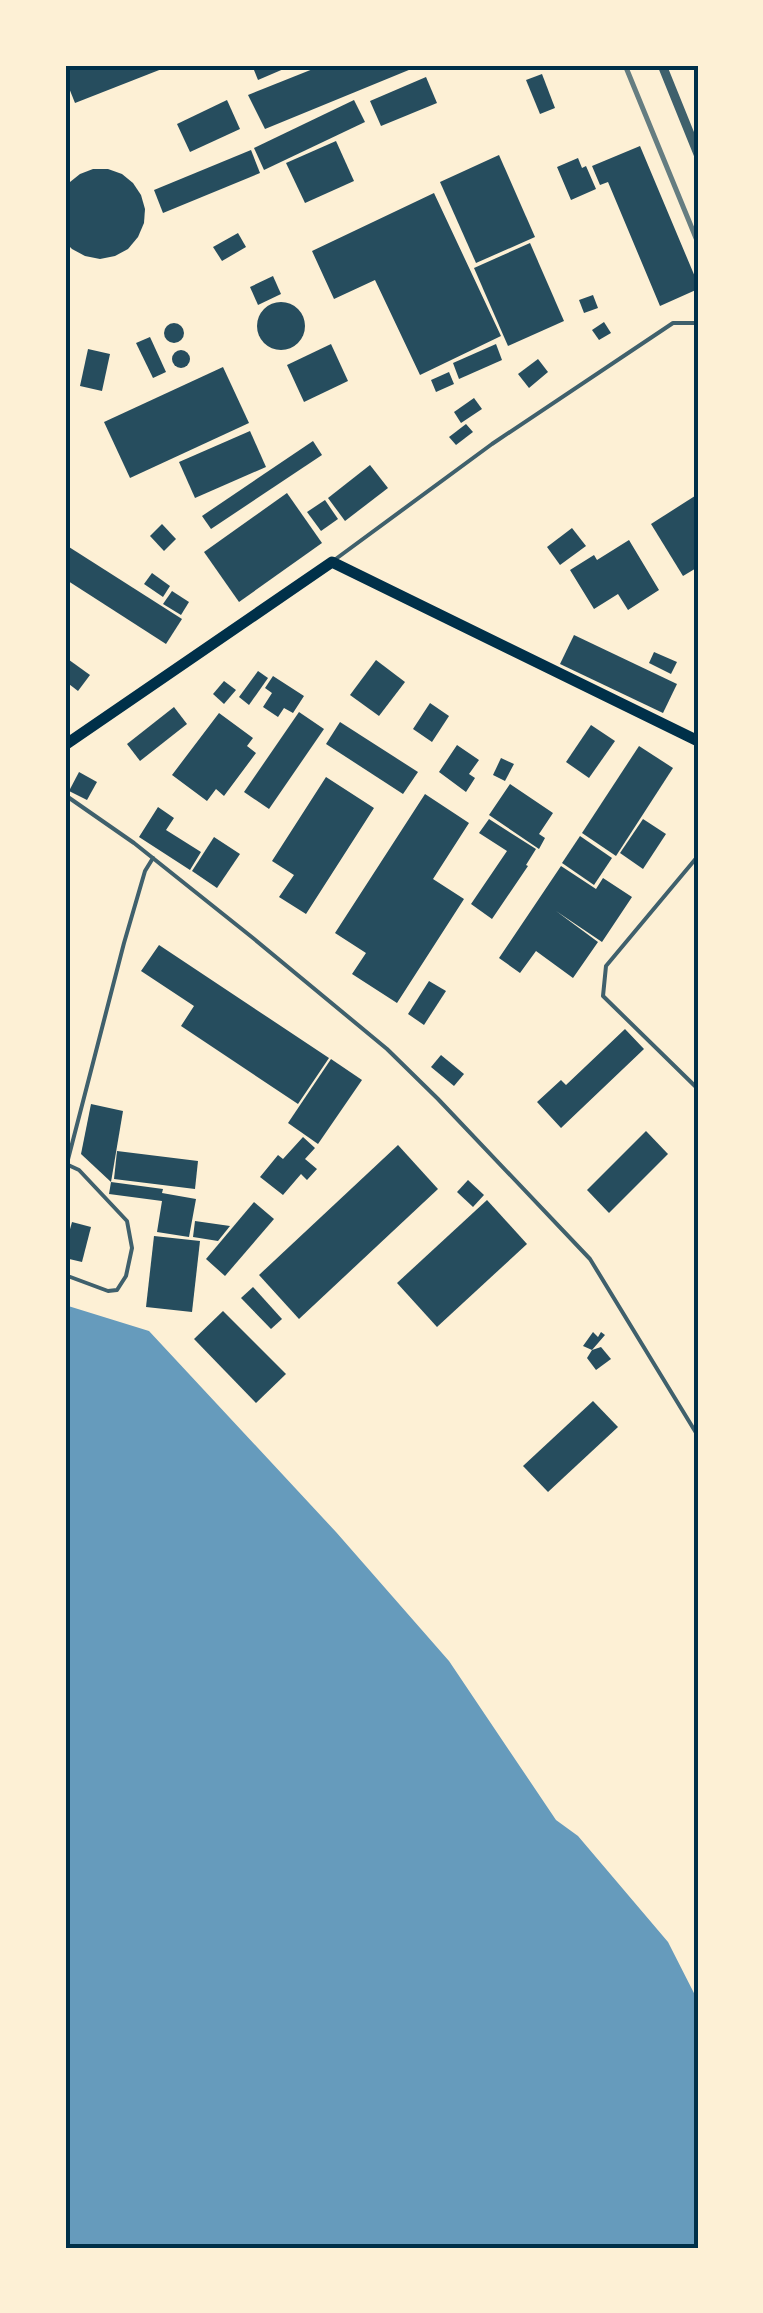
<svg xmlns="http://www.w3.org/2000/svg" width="763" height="2313" font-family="'Nunito Sans',sans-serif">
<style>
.water{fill:#669bbc}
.building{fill:#264d5e}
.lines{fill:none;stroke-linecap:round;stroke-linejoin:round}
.service{stroke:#3f606c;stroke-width:4}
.tertiary{stroke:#3f606c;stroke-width:9}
.primary{stroke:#003049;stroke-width:11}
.rail{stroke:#657d81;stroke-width:5}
.neatline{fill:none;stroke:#003049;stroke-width:4}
</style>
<rect width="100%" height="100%" fill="#fdf0d5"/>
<!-- water -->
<path class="water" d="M65 1305 149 1331 336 1532 449 1661 556 1820 578 1836 668 1942 698 2001V2248H65Z"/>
<!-- building -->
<g class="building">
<path d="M67 65H172L75 103 65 78V66Z"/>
<path d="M252 65H293L258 80Z"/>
<path d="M323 65H421L265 129 248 95Z"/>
<path d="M542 74 555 108 540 114 526 80Z"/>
<path d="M426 77 437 103 381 126 370 101Z"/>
<path d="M227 100 240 129 190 152 177 124Z"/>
<path d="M354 100 365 122 264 170 254 148Z"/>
<path d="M336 141 354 181 305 203 286 163Z"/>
<path d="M640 146 698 284V289L660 306 608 182 600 185 592 166Z"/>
<path d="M251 150 260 173 163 213 154 190Z"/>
<path d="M499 155 535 237 476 263 440 182Z"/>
<path d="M578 158 582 168 586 166 596 189 571 200 557 167Z"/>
<path d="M93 169H108L122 174 133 183 141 195 145 209 144 223 138 237 128 249 115 256 100 259 85 256 72 249 65 242V186L80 174Z"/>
<path d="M434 193 501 336 420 375 375 280 334 299 312 251Z"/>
<path d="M238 233 246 247 222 261 213 247Z"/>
<path d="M530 243 564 321 508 346 474 268Z"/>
<path d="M273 276 281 294 258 305 250 287Z"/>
<path d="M593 295 598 308 584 313 579 300Z"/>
<circle cx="281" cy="326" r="24"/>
<path d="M604 322 611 333 599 340 592 330Z"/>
<circle cx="174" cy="333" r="10"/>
<path d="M150 337 166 372 153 378 136 343Z"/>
<path d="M331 344 348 381 304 402 287 365Z"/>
<path d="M496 344 502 360 459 379 453 363Z"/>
<path d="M88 349 110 354 102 391 80 386Z"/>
<circle cx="181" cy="359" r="9"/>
<path d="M538 359 548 372 529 388 518 374Z"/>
<path d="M223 367 249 423 130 478 104 422Z"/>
<path d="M449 372 454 384 436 392 431 380Z"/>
<path d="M474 398 482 409 461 423 454 412Z"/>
<path d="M466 424 473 432 456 445 449 437Z"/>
<path d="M250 431 266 467 195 498 179 462Z"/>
<path d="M313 441 322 455 211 529 202 516Z"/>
<path d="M370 465 388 488 345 521 328 498Z"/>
<path d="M287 493 322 543 239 602 204 552Z"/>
<path d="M698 494V567L683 576 651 524Z"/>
<path d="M325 500 338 519 321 531 307 512Z"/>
<path d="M162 524 176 539 164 551 150 536Z"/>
<path d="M572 528 586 546 560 565 547 547Z"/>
<path d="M629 540 659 590 628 610 618 594 594 609 570 570 594 555 597 560Z"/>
<path d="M69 547 182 619 166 644 65 579V553Z"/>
<path d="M152 573 170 586 163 597 144 584Z"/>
<path d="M172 591 189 602 181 615 163 604Z"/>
<path d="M574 635 677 684 663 713 560 664Z"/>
<path d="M654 652 677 662 671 674 649 663Z"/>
<path d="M65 657 90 675 78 691 65 681Z"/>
<path d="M376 660 405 682 379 716 350 695Z"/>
<path d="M258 671 268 678 249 705 239 697Z"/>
<path d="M273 676 304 696 293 713 284 708 278 717 263 707 272 693 265 688Z"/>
<path d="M224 681 236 690 224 704 213 694Z"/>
<path d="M430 703 449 716 432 742 413 729Z"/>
<path d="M174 707 187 724 140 761 127 744Z"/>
<path d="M299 712 324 729 269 809 244 792Z"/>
<path d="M219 713 253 738 247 746 256 753 224 796 216 789 207 801 172 775Z"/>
<path d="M340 722 418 772 403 794 326 744Z"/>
<path d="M591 725 615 741 589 778 566 762Z"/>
<path d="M457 745 479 760 469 774 475 778 466 792 439 772Z"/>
<path d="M639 746 673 768 616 856 582 833Z"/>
<path d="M501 758 514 764 505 781 493 775Z"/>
<path d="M79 772 97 782 87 800 69 791Z"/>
<path d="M326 777 374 808 306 914 279 897 294 875 272 861Z"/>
<path d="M510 784 553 813 539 834 545 838 539 849 489 815Z"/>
<path d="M425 794 469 823 433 879 464 899 397 1003 352 974 366 953 335 933Z"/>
<path d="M158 807 174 818 166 830 201 852 190 870 139 837Z"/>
<path d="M489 819 536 849 526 865 528 866 492 919 471 904 507 851 479 833Z"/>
<path d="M643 819 666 834 643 869 620 853Z"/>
<path d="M580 836 612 858 594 885 562 863Z"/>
<path d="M214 837 240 854 217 888 192 871Z"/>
<path d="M561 866 596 889 603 878 632 897 602 942 556 911 598 942 573 978 536 951 520 973 499 958Z"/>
<path d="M159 945 329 1058 298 1104 181 1026 194 1006 141 971Z"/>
<path d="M429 981 446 991 424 1025 408 1014Z"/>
<path d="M625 1029 644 1049 561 1128 537 1102 561 1080 566 1085Z"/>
<path d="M441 1055 464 1074 454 1086 431 1067Z"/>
<path d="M331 1059 362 1080 318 1144 288 1123Z"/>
<path d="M91 1104 123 1111 111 1182 81 1154Z"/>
<path d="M646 1131 668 1154 609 1213 587 1190Z"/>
<path d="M303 1137 315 1148 305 1159 317 1169 307 1180 301 1174 283 1195 260 1177 278 1155 283 1159Z"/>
<path d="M398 1145 438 1189 299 1319 259 1275Z"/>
<path d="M117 1151 198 1161 195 1189 114 1179Z"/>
<path d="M468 1180 484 1195 473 1207 457 1192Z"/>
<path d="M111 1182 163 1189 162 1193 196 1199 189 1237 157 1232 162 1201 109 1194Z"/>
<path d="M487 1200 527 1244 437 1327 397 1283Z"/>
<path d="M254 1202 274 1219 225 1276 206 1259Z"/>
<path d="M195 1221 230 1226 218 1241 193 1237Z"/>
<path d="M72 1222 91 1227 82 1262 65 1258V1247Z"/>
<path d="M154 1236 200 1241 192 1312 146 1307Z"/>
<path d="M253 1287 282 1319 271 1329 241 1298Z"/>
<path d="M223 1311 286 1374 256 1403 194 1339Z"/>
<path d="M593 1332 598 1337 601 1332 605 1335 592 1350 583 1346Z"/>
<path d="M601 1347 611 1359 596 1370 587 1358 592 1350Z"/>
<path d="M593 1401 618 1427 548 1492 523 1466Z"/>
</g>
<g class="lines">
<!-- service -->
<g class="service">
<path d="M333 561 492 444 673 323H698"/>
<path d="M65 795 134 843 253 938 387 1049 438 1099 590 1259 698 1436"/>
<path d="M698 856 606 966 603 996 698 1089"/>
<path d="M65 1171 124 943 145 871 153 858"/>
<path d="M65 1201V1211"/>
<path d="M65 1275 108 1291 117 1290 126 1276 132 1248 127 1221 79 1170 66 1164"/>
</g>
<!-- tertiary -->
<path class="tertiary" d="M662 65 698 154"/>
<!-- primary -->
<path class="primary" d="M65 745 332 562 698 741"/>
<!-- rail -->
<path class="rail" d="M625 65 698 243"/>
</g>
<!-- border -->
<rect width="763" height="2313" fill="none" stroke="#fdf0d5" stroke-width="135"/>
<rect x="68" y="68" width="628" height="2178" class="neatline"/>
</svg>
